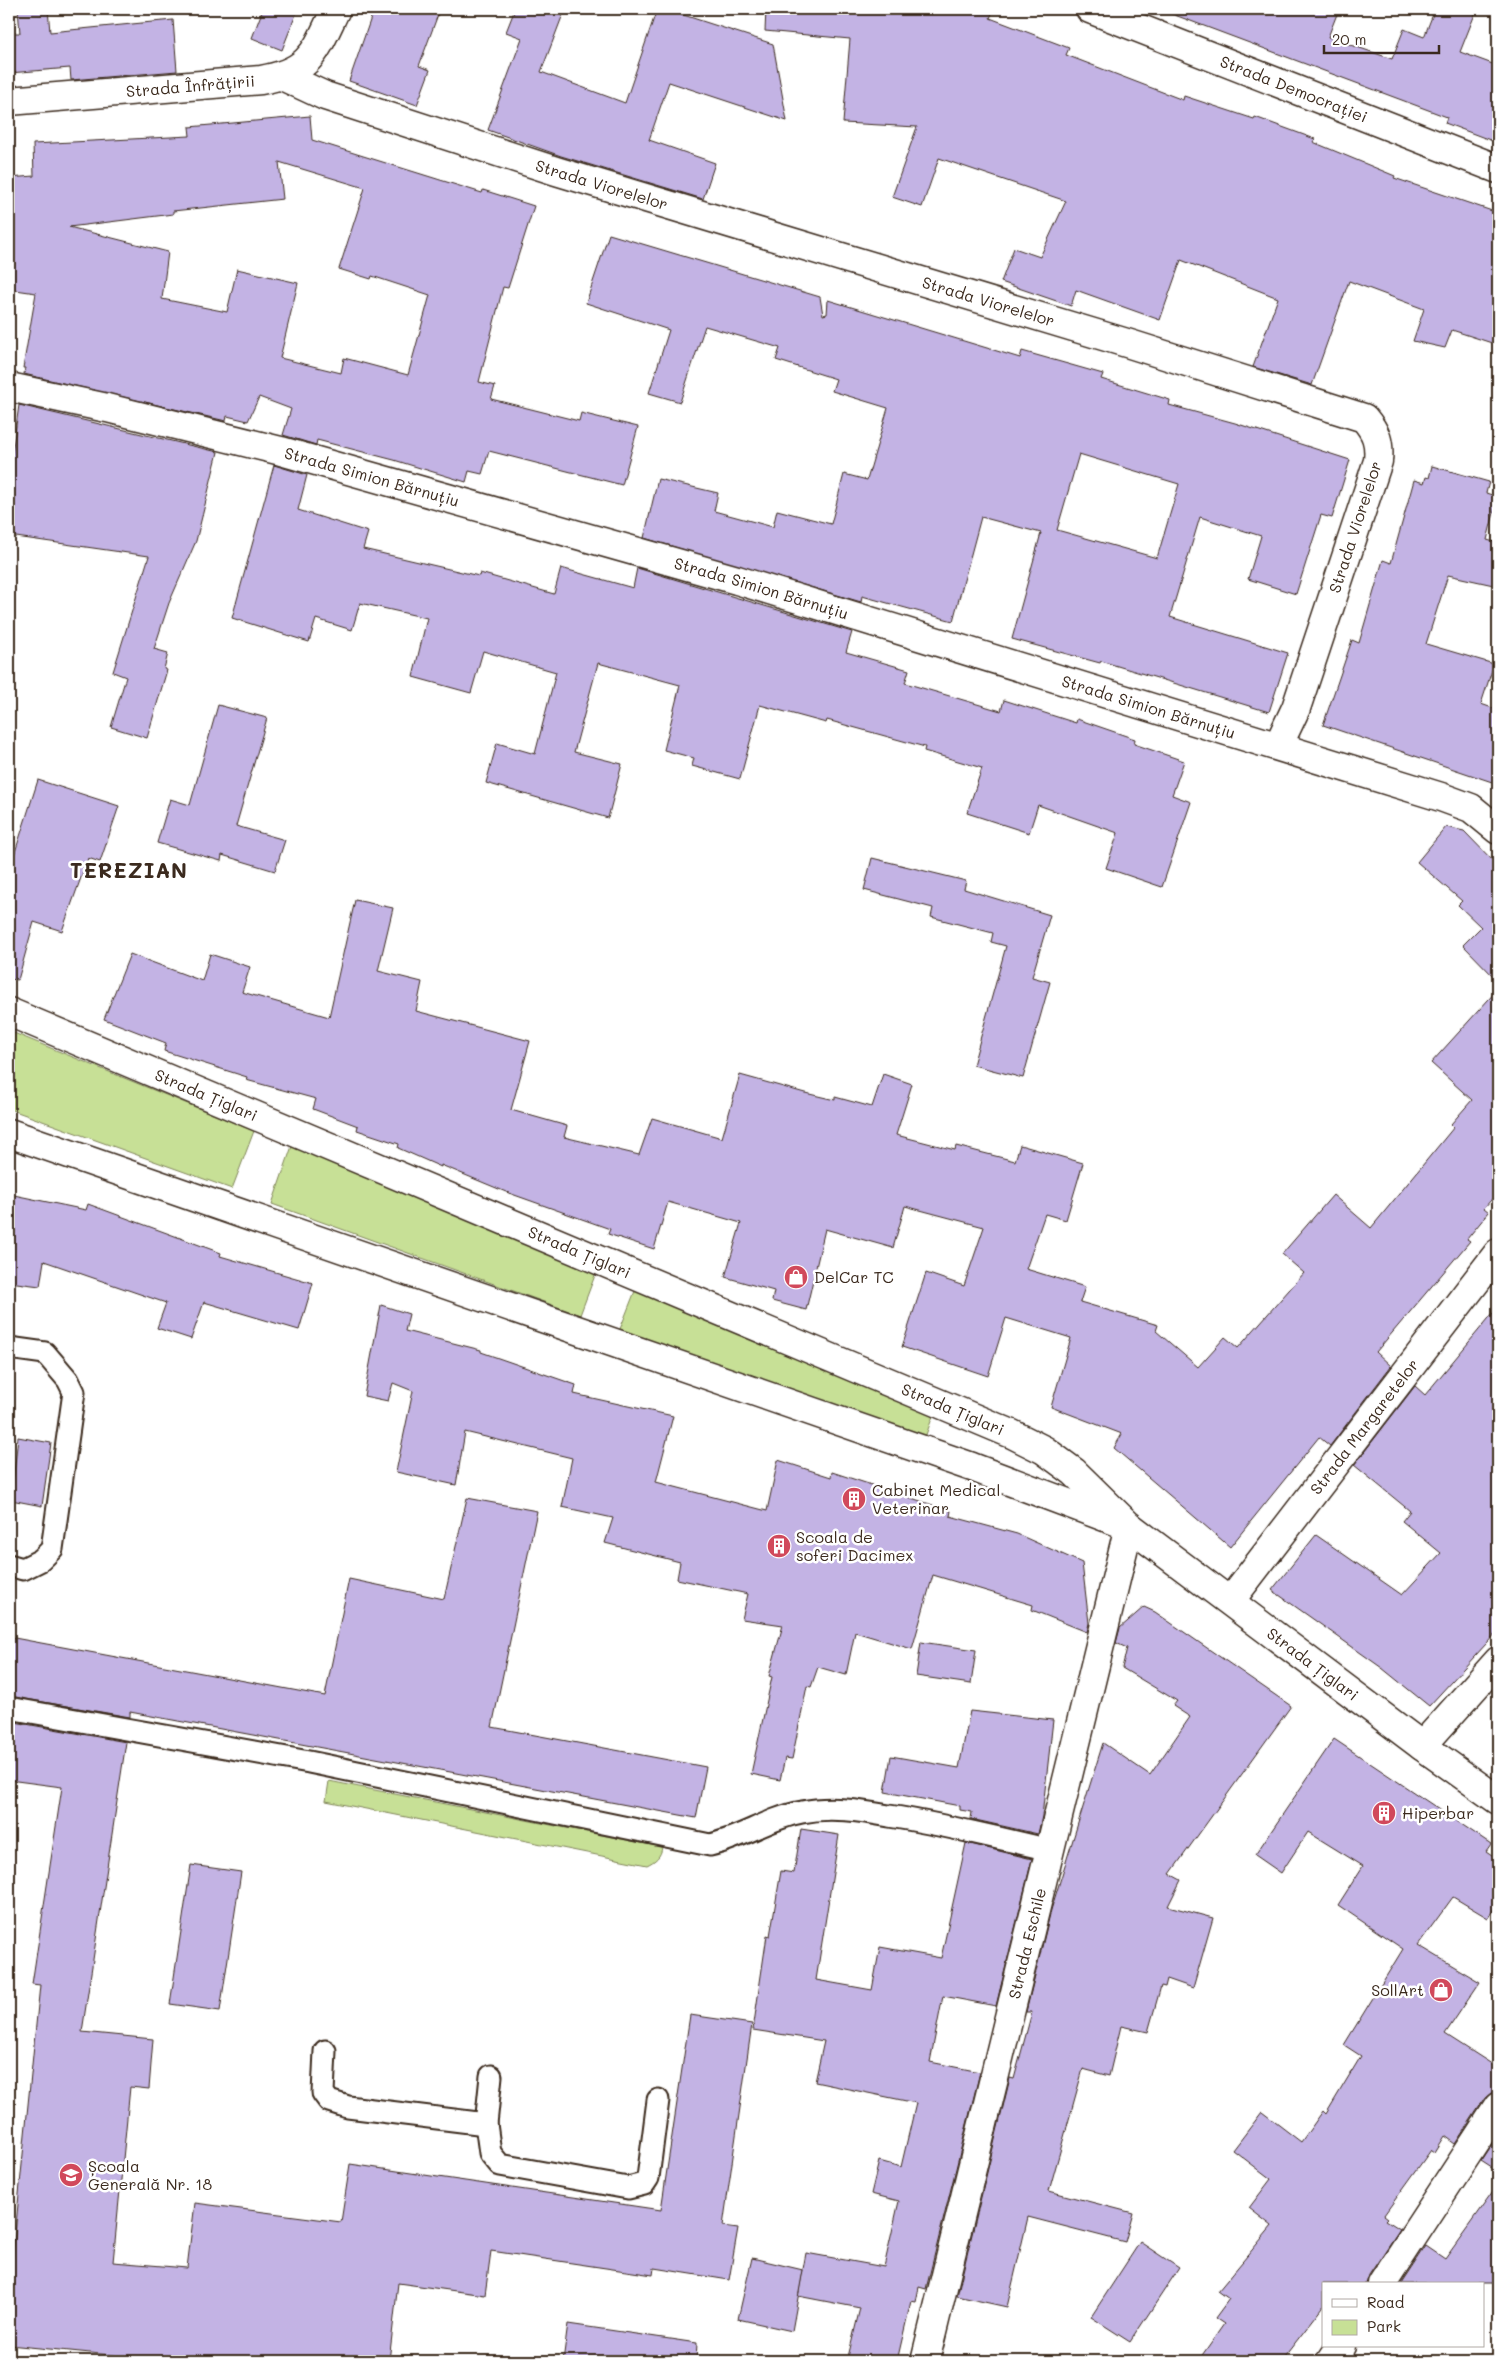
<svg xmlns="http://www.w3.org/2000/svg" width="1507" height="2370" font-family="Mali,sans-serif">
<style>
.green{fill:#c7e096;stroke:#81855a}
.building{fill:#c3b3e4;stroke:#3b2a1e;fill-rule:evenodd}
.lines{fill:none;stroke-linecap:round;stroke-linejoin:round}
.service-casing{stroke:#3b2a1e;stroke-width:25}
.minor-casing{stroke:#3b2a1e;stroke-width:31}
.tertiary-casing{stroke:#3b2a1e;stroke-width:31}
.service{stroke:#fff;stroke-width:21}
.minor{stroke:#fff;stroke-width:28}
.tertiary{stroke:#fff;stroke-width:28}
.labels{text-anchor:middle;stroke-width:5;stroke-linejoin:round;paint-order:stroke}
.street-label{font-size:16px;fill:#3b2a1e;stroke:#fff}
.poi-label{font-size:16px;fill:#3b2a1e;stroke:#fff;text-anchor:start}
.district-label{font-size:21px;font-weight:bold;letter-spacing:1px;fill:#3b2a1e;stroke:#fff}
</style>
<rect width="100%" height="100%" fill="#fff"/>
<filter id="ink" filterUnits="userSpaceOnUse"><feTurbulence type="fractalNoise" baseFrequency=".02" numOctaves="2"/><feDisplacementMap in="SourceGraphic" scale="10" xChannelSelector="R" yChannelSelector="G"/><feConvolveMatrix kernelMatrix="1 2 1 2 8 2 1 2 1" color-interpolation-filters="sRGB"/></filter>
<g filter="url(#ink)">
<!-- green -->
<g class="green">
<path d="M9 1031 254 1131 232 1189 9 1109Z"/>
<path d="M292 1146 597 1270 580 1315 272 1204Z"/>
<path d="M637 1286 936 1408 924 1440 620 1329Z"/>
<path d="M329 1781 662 1847C661 1857 655 1861 647 1865L326 1801Z"/>
</g>
<!-- building -->
<g class="building">
<path d="M18 9H48L50 32 173 20 177 71 71 80 70 68 9 73V33H20Z"/>
<path d="M263 9H298L282 50 252 38Z"/>
<path d="M374 9H440L419 66 430 70 417 105 349 81Z"/>
<path d="M515 9H565L541 72 625 103 657 9H665L773 44 787 121 669 82 649 140 715 163 703 199 561 156 488 130 522 38 506 32Z"/>
<path d="M766 9H994L990 18 1069 48 1066 55 1183 100 1184 96 1254 119 1255 117 1315 139 1313 142 1395 176 1394 178 1498 213V345L1452 330 1445 348 1413 341 1424 309 1349 281 1312 385 1253 367 1278 298 1181 260 1160 320 1076 290 1071 306 1001 282 1014 248 1040 257 1066 201 939 158 922 207 892 197 917 127 843 123 850 39 765 31Z"/>
<path d="M1164 9H1339L1328 37 1392 59 1404 29 1424 37 1435 9H1477L1460 52 1498 66V143L1445 123 1447 117 1164 11Z"/>
<path d="M310 116 312 140 482 193 483 190 534 206 508 288 503 287 479 382 495 386 491 399 579 421 581 413 638 427 622 485 489 451 482 474 469 471 466 482 394 460 317 440 316 445 283 435 291 409 259 397 248 421 227 416 226 421 24 374 25 368H23L36 293 9 289V178L34 176 33 144 190 136 189 127ZM279 162 365 188 339 269 371 279 372 276 430 295 408 375 344 358 341 373 280 358 298 283 237 269 227 312 162 299 168 252 69 227 173 214V211L283 199Z"/>
<path d="M609 234 820 297 823 315 827 314 828 300 1020 358 1022 351 1103 374 1101 379 1170 400 1169 405 1235 423 1350 460 1332 518 1321 515 1296 594 1248 579 1261 536 1200 517 1170 617 1288 653 1269 712 1101 661 1100 663 1012 639 1041 533 981 517 953 621 862 596 861 602 644 538 658 479 718 493 714 511 773 527 777 510 831 524 844 474 867 480 888 408 832 391 836 379 776 360 780 348 705 326 680 402 649 393 669 330 586 303ZM1079 454 1179 484 1157 558 1057 530Z"/>
<path d="M19 405 218 452 196 541 169 603 154 649 168 653 164 669 167 670 147 738 111 727 126 677 113 672 149 556 9 536V475Z"/>
<path d="M274 465 307 475 298 510 368 532 363 549 479 576 480 573 554 594 561 568 633 588 637 568 852 632 846 652 909 670 905 683 1001 711 1004 700 1076 723 1077 719 1135 739 1134 744 1184 761 1172 795 1191 802 1162 887 1106 868 1118 833 1038 805 1029 833 967 813 982 768 924 751 925 747 827 720 826 723 760 705 740 779 692 766 694 758 664 750 680 685 598 663 574 752 622 764 608 818 486 783 497 743 535 754 556 672 483 651 471 693 413 677 427 618 360 603 352 630 316 619 309 642 232 618Z"/>
<path d="M1432 466 1489 482 1486 493 1498 497 1487 540 1498 543V586L1448 575 1426 644 1494 664 1481 704 1498 710V784L1323 725 1352 640 1359 643 1383 560 1391 563 1414 480 1424 483 1426 477 1429 478Z"/>
<path d="M218 705 267 718 236 826 285 840 275 871 222 855 221 861 157 843 170 799 190 805Z"/>
<path d="M38 780 119 806 100 862 88 858 62 931 34 922 18 980 9 979V871Z"/>
<path d="M1446 827 1464 831 1498 866V981L1463 945 1481 927 1458 905 1462 901 1417 862Z"/>
<path d="M872 858 966 881 964 889 1050 915 1032 977 1050 982 1023 1078 973 1065 1006 946 991 942 993 933 931 917 933 908 864 890Z"/>
<path d="M355 900 393 908 378 971 422 982 416 1011 530 1041 511 1110 567 1126 564 1137 639 1155 652 1118 722 1138 740 1075 805 1093 835 1100V1097L872 1107 883 1074 912 1084 896 1135 955 1150 956 1146 1015 1161 1020 1145 1083 1163 1066 1220 1045 1214 1026 1269 1085 1287 1080 1302 1158 1325 1156 1331 1198 1367 1225 1337 1238 1348 1304 1273 1282 1254 1333 1195 1371 1228 1454 1127 1451 1124 1472 1100 1431 1063 1498 989V1192L1484 1208 1489 1212 1467 1239 1470 1241 1376 1352 1391 1366 1330 1446 1319 1437 1230 1547 1114 1448 1122 1434 1051 1407 1071 1338 1006 1318 988 1376 902 1347 926 1273 964 1286 984 1227 905 1206 893 1248 825 1229 806 1310 772 1301 774 1291 725 1277 741 1223 668 1202 654 1249 608 1234 610 1229 506 1192 441 1165V1167L398 1148 399 1144 357 1130 358 1126 313 1109 316 1099 246 1080 247 1077 164 1051 166 1043 104 1019 130 954 202 981 210 954 250 967 242 992 329 1017Z"/>
<path d="M9 1194 86 1210 88 1204 221 1253 220 1256 313 1283 299 1330 204 1302 191 1339 157 1328 166 1303 44 1261 40 1286 9 1282Z"/>
<path d="M381 1305 409 1314 405 1331 481 1350V1352L576 1385 574 1394 673 1416 656 1482 767 1511 778 1460 831 1477 832 1472 951 1511 950 1516 1017 1534 1082 1563 1089 1623 1087 1632 1032 1610 1033 1605 933 1575 912 1649 855 1632 846 1675 818 1667 811 1687 807 1686 792 1759 785 1758 780 1780 751 1774 772 1677 769 1676 783 1625 742 1619 748 1594 677 1579 680 1562 605 1543 613 1518 562 1507 572 1458 465 1432 456 1485 396 1472 413 1391 393 1383 388 1401 364 1396Z"/>
<path d="M1498 1307V1631L1429 1706 1382 1668 1272 1590 1316 1535 1402 1595 1441 1553 1402 1521 1410 1511 1354 1465 1415 1386 1425 1395Z"/>
<path d="M18 1437 51 1443 42 1506 11 1500Z"/>
<path d="M467 1498 537 1511 492 1727 706 1767 696 1818 130 1712V1717L9 1696V1637L325 1696 349 1579 444 1599Z"/>
<path d="M1144 1607 1155 1612 1291 1706 1170 1874 1181 1880 1168 1906 1213 1918 1193 1988 1167 1979 1165 1987 1161 1986 1148 2032 1121 2026 1109 2076 1083 2069 1049 2191 1133 2213 1125 2242 1028 2217 1007 2307 957 2296 1010 2078 1014 2079 1032 2012H1026L1051 1910 1103 1743 1150 1775 1190 1717 1173 1706 1177 1701 1122 1668 1127 1648 1116 1643 1120 1628Z"/>
<path d="M921 1642 976 1650 971 1684 916 1676Z"/>
<path d="M970 1711 1053 1720 1042 1816 1038 1834 971 1819 972 1812 960 1810V1806L885 1792 891 1756 959 1768Z"/>
<path d="M9 1721 126 1742 82 2032 153 2039 149 2089 130 2087 113 2262 187 2268 195 2203 341 2222 350 2164 661 2210 690 2015 752 2024 723 2226 738 2228 729 2280 654 2268 653 2275 491 2251 485 2295 398 2283 389 2361H172L9 2345V2294L40 1985 32 1984 62 1787 9 1780Z"/>
<path d="M1334 1739 1491 1844 1486 1851 1498 1859V1902L1488 1918 1453 1897 1418 1945 1480 1982 1445 2034 1498 2068V2091L1491 2093 1485 2098 1455 2144 1444 2136 1434 2152 1431 2150 1384 2215 1388 2218 1386 2220 1400 2229 1369 2275 1366 2284H1323V2307L1281 2361H1198L1224 2324 1215 2318 1229 2299 1218 2291 1272 2226 1249 2208 1271 2179 1233 2150 1262 2112 1301 2142 1323 2111 1326 2114 1361 2056 1344 2045 1403 1949 1338 1905 1363 1866 1308 1832 1281 1873 1255 1855Z"/>
<path d="M801 1829 839 1835 816 1980 872 1990 880 1947 941 1958 966 1843 1032 1859 996 2006 943 1996 930 2062 980 2072 926 2289 919 2287 916 2302 911 2301 897 2361H847L860 2308 798 2296 806 2253 884 2267 899 2201 871 2194 879 2161 901 2167 916 2103 815 2082 824 2041 753 2030 767 1935 770 1936 781 1871 794 1873Z"/>
<path d="M191 1865 241 1872 220 2011 170 2004Z"/>
<path d="M1498 2135V2172L1481 2161Z"/>
<path d="M1498 2185V2284H1401L1426 2246 1445 2259Z"/>
<path d="M1140 2242 1179 2268 1130 2342 1091 2317Z"/>
<path d="M752 2258 803 2270 792 2331 738 2319Z"/>
<path d="M568 2324 697 2343 696 2361H563Z"/>
</g>
<g class="lines">
<!-- service casing -->
<g class="service-casing">
<g id="service">
<path d="M9 1348 45 1353 68 1380 74 1392 52 1549 41 1560 23 1569 9 1565"/>
<path d="M9 1708 309 1762 710 1845C742 1838 769 1818 802 1812 831 1806 861 1811 889 1816 943 1824 997 1838 1050 1850"/>
<path d="M325 2051 323 2093 329 2101 348 2107 486 2124 491 2076"/>
<path d="M486 2124 490 2153 500 2165 628 2188 644 2184 648 2178 658 2100"/>
</g>
</g>
<!-- minor casing -->
<g class="minor-casing">
<g id="minor">
<path id="s1" d="M1090 9 1498 169"/>
<path id="s2" d="M282 76 325 96 556 171 1130 344 1364 418C1376 432 1380 442 1378 461L1296 708 1278 746"/>
<path id="s3" d="M9 387 107 408 281 451 737 580 1441 797 1471 808 1498 830"/>
<path id="s4" d="M1230 1601 1498 1253"/>
<path d="M1422 1746 1498 1661"/>
<path d="M1382 2284 1498 2107"/>
<path id="s5" d="M925 2361 1129 1526"/>
<path d="M1331 2361 1341 2346"/>
</g>
</g>
<!-- tertiary casing -->
<g class="tertiary-casing">
<g id="tertiary">
<path id="s6" d="M9 101 261 80C312 71 315 52 336 9"/>
<path id="s7" d="M9 1012 1012 1434 1044 1450 1074 1472 1129 1526 1422 1746 1498 1800"/>
<path d="M9 1133 972 1467 1118 1522"/>
</g>
</g>
<!-- service -->
<use href="#service" class="service"/>
<!-- minor -->
<use href="#minor" class="minor"/>
<!-- tertiary -->
<use href="#tertiary" class="tertiary"/>
</g>
</g>
<!-- icons -->
<defs>
<g id="shop-disc" transform="scale(1.25)"><circle r="9.5" fill="#d1495b" stroke="#fff"/><path d="M-5-2.5h2.3a2.7 3.5 0 0 1 5.4 0H5L5.5 6h-11ZM-1.5-2.5h3a1.5 2.3 0 0 0-3 0Z" fill="#fff"/></g>
<g id="building-disc" transform="scale(1.25)"><circle r="9.5" fill="#d1495b" stroke="#fff"/><path d="M-4-6H4V6H1V3H-1V6H-4ZM-2.5-4.3h1.7v1.8h-1.7ZM.8-4.3h1.7v1.8H.8ZM-2.5-1h1.7V.8h-1.7ZM.8-1h1.7V.8H.8Z" fill="#fff"/></g>
<g id="school-disc" transform="scale(1.25)"><circle r="9.5" fill="#d1495b" stroke="#fff"/><path d="M0-5L7-2L0 1L-7-2ZM-4 1L0 2.5L4 1V4Q0 6-4 4Z" fill="#fff"/></g>
</defs>
<g fill-rule="evenodd">
<use href="#shop-disc" x="796" y="1277"/>
<use href="#building-disc" x="854" y="1499"/>
<use href="#building-disc" x="779" y="1546"/>
<use href="#building-disc" x="1384" y="1813"/>
<use href="#shop-disc" x="1441" y="1990"/>
<use href="#school-disc" x="71" y="2175"/>
</g>
<g class="labels">
<!-- street labels -->
<g class="street-label">
<text dy="6" stroke="none"><textPath href="#s6" startOffset="182">Strada Înfrățirii</textPath></text>
<text dy="6" stroke="none"><textPath href="#s1" startOffset="219">Strada Democrației</textPath></text>
<text dy="6" stroke="none"><textPath href="#s2" startOffset="338">Strada Viorelelor</textPath></text>
<text dy="6" stroke="none"><textPath href="#s2" startOffset="742">Strada Viorelelor</textPath></text>
<text dy="6" stroke="none"><textPath href="#s3" startOffset="374">Strada Simion Bărnuțiu</textPath></text>
<text transform="translate(1355 527) rotate(-72)" y="6">Strada Viorelelor</text>
<text dy="6" stroke="none"><textPath href="#s3" startOffset="779">Strada Simion Bărnuțiu</textPath></text>
<text dy="6" stroke="none"><textPath href="#s3" startOffset="1184">Strada Simion Bărnuțiu</textPath></text>
<text dy="6" stroke="none"><textPath href="#s7" startOffset="214">Strada Țiglari</textPath></text>
<text dy="6" stroke="none"><textPath href="#s7" startOffset="619">Strada Țiglari</textPath></text>
<text dy="6" stroke="none"><textPath href="#s7" startOffset="1024">Strada Țiglari</textPath></text>
<text dy="6" stroke="none"><textPath href="#s4" startOffset="220">Strada Margaretelor</textPath></text>
<text dy="6" stroke="none"><textPath href="#s7" startOffset="1468">Strada Țiglari</textPath></text>
<text dy="6" stroke="none"><textPath href="#s5" startOffset="430">Strada Eschile</textPath></text>
</g>
<!-- poi labels -->
<g class="poi-label">
<text x="814" y="1283">DelCar TC</text>
<text x="872" y="1496">Cabinet Medical<tspan x="872" dy="18">Veterinar</tspan></text>
<text x="796" y="1543">Scoala de<tspan x="796" dy="18">soferi Dacimex</tspan></text>
<text x="1402" y="1819">Hiperbar</text>
<text x="1424" y="1996" text-anchor="end">SollArt</text>
<text x="88" y="2172">Școala<tspan x="88" dy="18">Generală Nr. 18</tspan></text>
</g>
<!-- district labels -->
<g class="district-label">
<text x="129" y="878">TEREZIAN</text>
</g>
</g>
<!-- margin -->
<rect width="1507" height="2370" fill="none" stroke="#fff" stroke-width="30"/>
<rect x="15" y="15" width="1477" height="2340" fill="none" stroke="#3b2a1e" stroke-width="2" filter="url(#ink)"/>
<!-- legend -->
<rect x="1322" y="2282" width="162" height="65" fill="#ffffff" stroke="#b1aaa5"/>
<rect x="1332" y="2299" width="25" height="8" fill="#ffffff" stroke="#b1aaa5"/>
<text x="1367" y="2308" font-size="15" fill="#3b2a1e">Road</text>
<rect x="1332" y="2320" width="25" height="15" fill="#c7e096" stroke="#b1aaa5"/>
<text x="1367" y="2332" font-size="15" fill="#3b2a1e">Park</text>
<!-- scale -->
<path d="M1324 45v8h115v-8" fill="none" stroke="#3b2a1e" stroke-width="2.5"/>
<text x="1332" y="45" font-size="15" fill="#3b2a1e" stroke="#ffffff" stroke-width="4" paint-order="stroke">20 m</text>
</svg>
